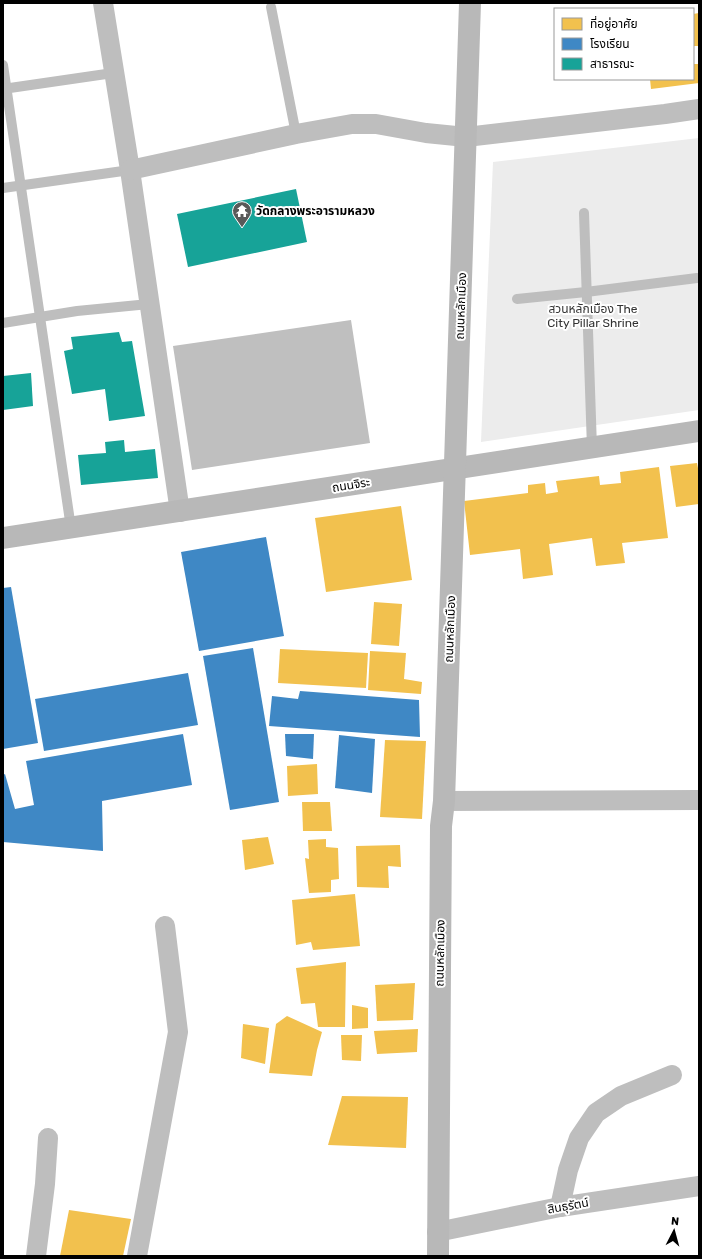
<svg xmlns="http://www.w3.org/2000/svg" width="702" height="1259" font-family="Rubik,'Noto Sans Thai',sans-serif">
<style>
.green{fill:#ececec}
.water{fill:#bfbfbf}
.homes{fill:#f2c14e}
.schools{fill:#3f88c5}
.public{fill:#17a398}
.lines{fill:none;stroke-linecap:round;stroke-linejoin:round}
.lane{stroke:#bebebe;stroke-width:10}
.street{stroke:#bebebe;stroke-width:20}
.secondary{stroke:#b8b8b8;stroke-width:22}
.labels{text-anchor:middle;stroke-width:4;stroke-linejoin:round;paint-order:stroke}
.poi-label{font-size:12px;font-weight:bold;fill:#000;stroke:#fff;text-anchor:start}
.street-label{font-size:12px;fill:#000;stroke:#fff}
.park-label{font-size:12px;fill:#333;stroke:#fff}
</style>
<rect width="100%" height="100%" fill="#fff"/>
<!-- green -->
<path class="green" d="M699 138V410L481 442 493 162Z"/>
<!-- water -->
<path class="water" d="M351 320 370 443 192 470 173 346Z"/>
<!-- homes -->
<g class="homes">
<path d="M699 13V46H693V14Z"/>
<path d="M693 64H698L699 83 651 89 650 79H693Z"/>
<path d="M697 463 699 474V504L676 507 670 466Z"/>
<path d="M659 467 668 538 622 543 625 563 596 566 592 538 549 544 553 575 523 579 520 549 470 555 464 501 528 493V485L545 483 546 494 558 492 556 481 599 476 600 485 621 483 620 472Z"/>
<path d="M401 506 412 580 326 592 315 518Z"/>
<path d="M374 602 402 604 399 646 371 644Z"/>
<path d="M280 649 368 653 366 688 278 683Z"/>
<path d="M370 651 406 653 404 679 422 682 421 694 368 690Z"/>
<path d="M385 740 426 741 422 819 380 817Z"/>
<path d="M317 764 318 794 288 796 287 766Z"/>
<path d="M302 802H330L332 831H303Z"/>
<path d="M268 837 274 864 245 870 242 840Z"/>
<path d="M326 839V847L338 848 339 879 331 880V892L309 893 305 858 309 859 308 840Z"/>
<path d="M400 845 401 867 388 866 389 888 357 887 356 846Z"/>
<path d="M355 894 360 946 313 950 311 942 296 945 292 900Z"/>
<path d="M346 962 345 1027H318L315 1003 301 1004 296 968Z"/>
<path d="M415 983 413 1020 377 1021 375 985Z"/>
<path d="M352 1005 368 1008V1028L352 1029Z"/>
<path d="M287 1016 322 1032 317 1050 312 1076 269 1073 276 1024Z"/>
<path d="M243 1024 269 1028 265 1064 241 1058Z"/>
<path d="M418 1029 417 1052 377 1054 374 1031Z"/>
<path d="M341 1035H362L361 1061 342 1060Z"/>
<path d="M342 1096 408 1097 406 1148 328 1145Z"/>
<path d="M69 1210 131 1219 123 1256H60Z"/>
</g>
<!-- schools -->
<g class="schools">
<path d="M266 537 284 636 199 651 181 552Z"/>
<path d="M11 587 38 743 3 749V588Z"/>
<path d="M253 648 279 802 230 810 203 656Z"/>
<path d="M188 673 198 725 44 751 35 699Z"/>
<path d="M300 691 419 700 420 737 269 726 272 696 298 699Z"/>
<path d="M183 734 192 785 102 801 103 851 3 842V775L5 774 15 809 34 805 26 761Z"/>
<path d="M285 734H314L313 759 286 756Z"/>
<path d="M339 735 375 739 372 793 335 788Z"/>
</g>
<!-- public -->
<g class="public">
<path d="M296 189 307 242 188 267 177 214Z"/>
<path d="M119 332 122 342 132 341 145 416 109 421 105 389 72 394 64 351 73 349 71 337Z"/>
<path d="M31 373 33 406 3 410V376Z"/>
<path d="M124 440 125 452 155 449 158 478 81 485 78 455 106 453 105 442Z"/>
</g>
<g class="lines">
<!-- lane -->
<g class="lane">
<path d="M271 7 296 134"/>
<path d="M3 65 71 528"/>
<path d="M3 89 113 73"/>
<path d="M3 188 130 170"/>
<path d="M584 213 592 448"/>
<path d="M517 299 586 292 697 278"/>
<path d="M3 323 77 311 149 304"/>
</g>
<!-- street -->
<g class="street">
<path d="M103 3 130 170 180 512"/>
<path d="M130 170 296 134 352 124H376L426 133 466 137 665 114 699 109"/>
<path d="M444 801 699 800"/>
<path d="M560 1207 568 1170 579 1138 596 1113 621 1096 672 1075"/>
<path d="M437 1232 560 1207 699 1186"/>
<path d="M36 1256 45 1184 48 1138"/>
<path d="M137 1256 178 1032 165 926"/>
</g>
<!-- secondary -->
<g class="secondary">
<path d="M3 538 699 431"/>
<path d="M438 1256 441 826 444 801 470 3"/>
</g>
</g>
<!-- icons -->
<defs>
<g id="temple-pin" transform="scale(1)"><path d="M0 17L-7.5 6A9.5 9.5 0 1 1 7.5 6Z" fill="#595959" stroke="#fff"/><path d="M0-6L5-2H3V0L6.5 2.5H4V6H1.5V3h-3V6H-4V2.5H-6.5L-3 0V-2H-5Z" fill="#fff"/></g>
</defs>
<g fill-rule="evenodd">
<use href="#temple-pin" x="242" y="211"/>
</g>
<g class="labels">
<!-- poi labels -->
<g class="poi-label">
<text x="256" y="215">วัดกลางพระอารามหลวง</text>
</g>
<!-- street labels -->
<g class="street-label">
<text transform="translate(461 306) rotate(-88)" y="4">ถนนหลักเมือง</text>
<text transform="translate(351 485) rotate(-9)" y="4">ถนนจิระ</text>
<text transform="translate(450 629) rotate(-88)" y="4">ถนนหลักเมือง</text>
<text transform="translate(440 953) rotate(-89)" y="4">ถนนหลักเมือง</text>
<text transform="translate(568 1206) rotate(-10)" y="4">สินธุรัตน์</text>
</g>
<!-- park labels -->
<g class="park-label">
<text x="593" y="313">สวนหลักเมือง The<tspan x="593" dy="14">City Pillar Shrine</tspan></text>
</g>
</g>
<!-- border -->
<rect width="702" height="1259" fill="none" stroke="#000000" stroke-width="8"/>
<!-- legend -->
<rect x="554" y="8" width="140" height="72" fill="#ffffff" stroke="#999999"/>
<rect x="562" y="18" width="20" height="12" fill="#f2c14e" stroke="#999999"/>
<text x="590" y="28" font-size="12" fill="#000000">ที่อยู่อาศัย</text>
<rect x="562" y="38" width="20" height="12" fill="#3f88c5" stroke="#999999"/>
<text x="590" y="48" font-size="12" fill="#000000">โรงเรียน</text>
<rect x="562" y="58" width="20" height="12" fill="#17a398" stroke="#999999"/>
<text x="590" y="68" font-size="12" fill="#000000">สาธารณะ</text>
<!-- north arrow -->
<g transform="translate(674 1231) rotate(6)" stroke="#ffffff" stroke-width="3" paint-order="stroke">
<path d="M0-3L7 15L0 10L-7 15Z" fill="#000000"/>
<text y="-6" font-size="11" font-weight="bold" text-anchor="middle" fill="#000000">N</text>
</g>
</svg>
